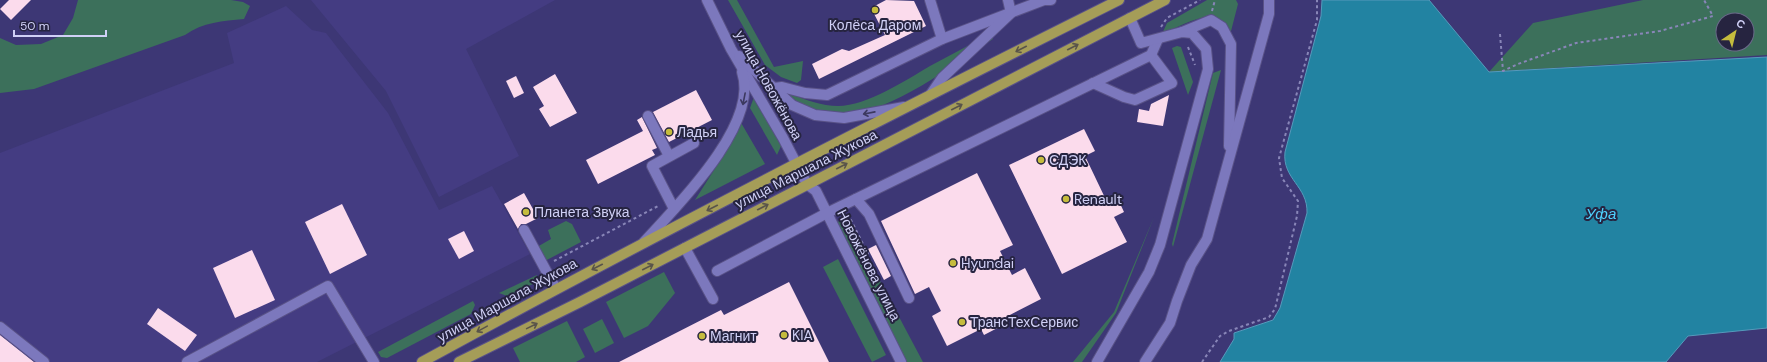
<svg xmlns="http://www.w3.org/2000/svg" width="1767" height="362" font-family="'DM Sans',sans-serif">
<style>
.built{fill:#443c82}
.green{fill:#3c705b;fill-rule:evenodd}
.water{fill:#2283a2;stroke:#569abb}
.building{fill:#fbdbec}
.lines{fill:none;stroke-linecap:round;stroke-linejoin:round}
.minor-casing{stroke:#595287;stroke-width:12}
.major-casing{stroke:#595287;stroke-width:12}
.path{stroke:#8986b8;stroke-width:2;stroke-dasharray:3 3;stroke-linecap:butt}
.minor{stroke:#7c78bd;stroke-width:10}
.major{stroke:#a59d58;stroke-width:10}
.oneway{stroke:#59544a}
.oneway2{stroke:#3c395f}
.poi-dot{fill:#c5bc3d;stroke:#262440;stroke-width:1.5}
.labels{text-anchor:middle;stroke-width:4;stroke-linejoin:round;paint-order:stroke}
.poi-label{font-size:14px;fill:#d0d0f6;stroke:#262440;text-anchor:start}
.street-label{font-size:14px;fill:#d0d0f6;stroke:#262440}
.water-label{font-size:15px;font-style:italic;fill:#4ed0fd;stroke:#262440}
</style>
<rect width="100%" height="100%" fill="#3d3775"/>
<!-- built -->
<g class="built">
<path d="M311 0H555L466 49 519 156 439 197 386 91Z"/>
<path d="M286 6 312 30 326 33 388 113 439 210 492 186 530 254 317 362H0V153L234 63 227 33Z"/>
</g>
<!-- green -->
<g class="green">
<path d="M78 0H231L243 2 250 6 244 19C223 21 203 22 185 35L34 89 0 93V38L16 45 41 44 63 35 73 18Z"/>
<path d="M728 0H737L774 67 803 61 801 80 797 83 781 77 765 65Z"/>
<path d="M1207 0H1236L1238 4 1230 35C1220 0 1184 25 1162 34L1167 23Z"/>
<path d="M1643 0H1767V55L1489 72 1533 23ZM1723 20H1747V44H1723Z"/>
<path d="M990 34 993 39C953 65 892 112 844 115 837 115 829 113 823 112 810 111 796 106 787 96L791 94C806 100 822 106 838 106 867 106 906 80 930 66 950 55 970 45 990 34Z"/>
<path d="M1177 46 1181 47 1193 82 1188 95 1172 48Z"/>
<path d="M1221 70 1173 247 1172 244 1213 73Z"/>
<path d="M754 97 781 146 777 155 750 108Z"/>
<path d="M740 121 765 164 695 200 728 148Z"/>
<path d="M846 217 923 362H906L836 223Z"/>
<path d="M1154 217 1116 313 1082 362H1073L1114 312Z"/>
<path d="M566 221 572 224 581 242 543 262 537 247 551 239 548 230Z"/>
<path d="M838 259 886 355 872 362 823 267Z"/>
<path d="M664 272 675 293 648 326 624 338 606 302Z"/>
<path d="M537 275 535 283 507 296 499 293Z"/>
<path d="M473 301 475 305 471 314 387 358 381 357 378 352Z"/>
<path d="M602 319 614 343 595 353 583 329Z"/>
<path d="M567 321 585 357 576 362H520L513 348Z"/>
</g>
<!-- water -->
<path class="water" d="M1322 0H1429L1489 72 1767 57V328L1688 336 1666 362H1220L1234 339V333L1273 320 1280 308 1307 213C1308 186 1282 179 1285 152L1321 16Z"/>
<!-- building -->
<g class="building">
<path d="M9 0H31L11 20 0 9Z"/>
<path d="M886 0 914 1 926 26 819 79 812 64 842 49 849 51 885 35 871 8Z"/>
<path d="M555 74 577 113 550 127 539 109 544 106 533 87Z"/>
<path d="M516 76 524 93 514 98 506 81Z"/>
<path d="M696 90 712 120 669 142 653 112Z"/>
<path d="M1169 95 1163 126 1137 122 1139 109 1149 111 1151 104Z"/>
<path d="M642 117 657 148 652 150 655 155 598 184 586 160 643 131 637 120Z"/>
<path d="M1084 129 1095 151 1085 156 1107 202 1117 197 1124 212 1114 217 1127 242 1062 274 1009 165Z"/>
<path d="M977 173 1013 245 1000 251 1012 275 1025 268 1041 299 1006 317 1009 322 984 335 981 329 947 346 932 316 941 311 929 287 915 294 881 221Z"/>
<path d="M524 193 538 218 526 224H521L518 229 504 204Z"/>
<path d="M342 204 367 255 330 274 305 222Z"/>
<path d="M464 231 474 251 459 259 448 239Z"/>
<path d="M876 245 891 276 884 280 868 249Z"/>
<path d="M252 250 275 300 235 318 213 268Z"/>
<path d="M789 282 829 362H619L721 310 724 315Z"/>
<path d="M158 308 197 335 185 351 147 324Z"/>
<path d="M0 335 34 362H0Z"/>
</g>
<g class="lines">
<!-- minor casing -->
<g class="minor-casing">
<g id="minor">
<path d="M707 0 731 49 783 138 807 184 816 191 901 362"/>
<path d="M930 0 942 39"/>
<path d="M1182 32 1211 20 1222 27 1231 44 1229 146"/>
<path d="M739 56 792 105 815 115 844 118 904 107"/>
<path d="M1093 83 1124 97 1135 100 1172 83 1151 55"/>
<path d="M774 88 782 87 805 93 827 95 942 39 1044 0H1051"/>
<path d="M931 94 942 78 1011 13 1008 0"/>
<path d="M648 116 669 156"/>
<path d="M856 199 869 214 909 298"/>
<path d="M674 209 652 166 694 143"/>
<path d="M524 230 556 289"/>
<path d="M644 242C677 206 760 124 742 72"/>
<path d="M685 248 713 299"/>
<path d="M717 271 827 213 1151 55 1158 39"/>
<path d="M0 327 44 362"/>
<path d="M187 362 328 286 374 362"/>
<path d="M1097 362 1149 272 1160 245 1208 69 1206 49 1192 33 1182 32 1141 43 1130 18"/>
<path d="M1145 362 1170 323 1177 301 1191 265 1207 239 1269 14V0"/>
</g>
</g>
<!-- major casing -->
<g class="major-casing">
<g id="major">
<path d="M422 362C652 236 885 117 1119 0"/>
<path d="M459 362 580 302 1165 0"/>
</g>
</g>
<!-- path -->
<g class="path">
<path d="M1212 11 1215 0"/>
<path d="M1161 27 1167 18 1200 0"/>
<path d="M1500 34 1503 71 1518 64 1576 43 1660 31 1713 16 1704 0"/>
<path d="M1188 47 1195 65"/>
<path d="M848 214 868 254 865 264"/>
<path d="M554 261 660 205"/>
<path d="M1202 362 1220 336 1229 331 1269 317 1275 309 1297 216 1298 201 1282 178 1279 158 1317 20V0"/>
</g>
<!-- minor -->
<use href="#minor" class="minor"/>
<!-- major -->
<use href="#major" class="major"/>
</g>
<!-- one-way arrows -->
<defs><path id="oneway-shaft" d="M-6 0H5M1.5-3L5.5 0L1.5 3" fill="none" stroke-width="1.6" stroke-linecap="round" stroke-linejoin="round"/></defs>
<g class="oneway">
<use href="#oneway-shaft" transform="translate(1073 47) rotate(-27)"/>
<use href="#oneway-shaft" transform="translate(1021 49) rotate(153)"/>
<use href="#oneway-shaft" transform="translate(957 107) rotate(-27)"/>
<use href="#oneway-shaft" transform="translate(842 166) rotate(-27)"/>
<use href="#oneway-shaft" transform="translate(763 207) rotate(-27)"/>
<use href="#oneway-shaft" transform="translate(712 208) rotate(153)"/>
<use href="#oneway-shaft" transform="translate(597 267) rotate(153)"/>
<use href="#oneway-shaft" transform="translate(648 267) rotate(-27)"/>
<use href="#oneway-shaft" transform="translate(532 326) rotate(-26)"/>
<use href="#oneway-shaft" transform="translate(482 329) rotate(151)"/>
</g>
<g class="oneway2">
<use href="#oneway-shaft" transform="translate(744 99) rotate(101)"/>
<use href="#oneway-shaft" transform="translate(869 113) rotate(169)"/>
</g>
<!-- markers -->
<g class="poi-dot">
<circle cx="875" cy="10" r="4"/>
<circle cx="669" cy="132" r="4"/>
<circle cx="1041" cy="160" r="4"/>
<circle cx="1066" cy="199" r="4"/>
<circle cx="526" cy="212" r="4"/>
<circle cx="953" cy="263" r="4"/>
<circle cx="962" cy="322" r="4"/>
<circle cx="784" cy="335" r="4"/>
<circle cx="702" cy="336" r="4"/>
</g>
<g class="labels">
<!-- poi labels -->
<g class="poi-label">
<text x="875" y="30" text-anchor="middle">Колёса Даром</text>
<text x="677" y="137">Ладья</text>
<text x="1049" y="165">СДЭК</text>
<text x="1074" y="204">Renault</text>
<text x="534" y="217">Планета Звука</text>
<text x="961" y="268">Hyundai</text>
<text x="970" y="327">ТрансТехСервис</text>
<text x="792" y="340">KIA</text>
<text x="710" y="341">Магнит</text>
</g>
<!-- street labels -->
<g class="street-label">
<text transform="translate(769 85) rotate(61)" y="5">улица Новожёнова</text>
<text transform="translate(806 169) rotate(-27)" y="5">улица Маршала Жукова</text>
<text transform="translate(869 265) rotate(63)" y="5">Новожёнова улица</text>
<text transform="translate(507 300) rotate(-29)" y="5">улица Маршала Жукова</text>
</g>
<!-- water labels -->
<g class="water-label">
<text x="1601" y="219">Уфа</text>
</g>
</g>
<!-- north arrow -->
<g transform="translate(1735 32) rotate(35)"><circle r="19" fill="#262440" stroke="#6a6989"/>
<path d="M0-3L7 15L0 10L-7 15Z" fill="#c5bc3d"/>
<text y="-6" font-size="11" font-weight="bold" text-anchor="middle" fill="#d0d0f6">С</text>
</g>
<!-- scale -->
<path d="M14 30v6h92v-6" fill="none" stroke="#d0d0f6" stroke-width="2"/>
<text x="20" y="30" font-size="12" fill="#d0d0f6" stroke="#262440" stroke-width="3" paint-order="stroke">50 m</text>
</svg>
